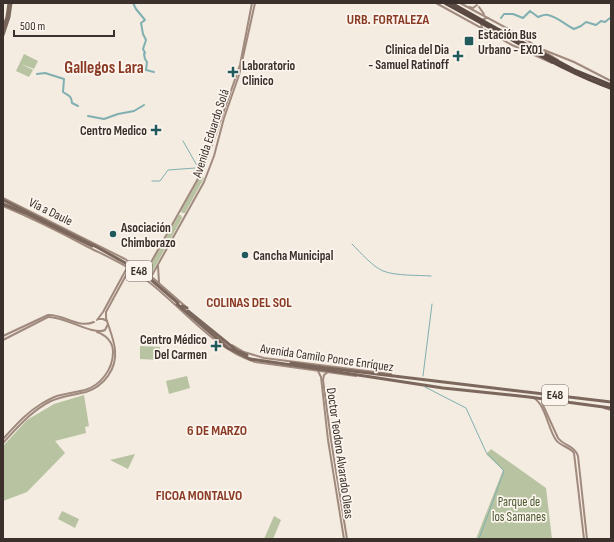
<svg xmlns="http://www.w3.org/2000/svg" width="614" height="542" font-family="'Sofia Sans Condensed',sans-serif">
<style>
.green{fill:#b8c3a1}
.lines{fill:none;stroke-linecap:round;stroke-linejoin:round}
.stream{stroke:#80b0b1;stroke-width:1}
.canal{stroke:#80b0b1;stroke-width:2}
.secondary{stroke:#a08a7e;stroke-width:2}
.primary{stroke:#7c675d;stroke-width:3}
.highway{stroke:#5b4a43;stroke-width:3.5}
.primary-bridge{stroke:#7c675d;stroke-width:3}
.highway-bridge{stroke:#5b4a43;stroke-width:3.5}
.poi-dot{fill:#205a5d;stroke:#fbf5ee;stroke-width:1.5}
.labels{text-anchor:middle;stroke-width:3.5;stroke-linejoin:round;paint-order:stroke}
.shield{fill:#fbf5ee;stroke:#756b66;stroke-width:1}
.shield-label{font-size:12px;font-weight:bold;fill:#3b302b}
.poi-label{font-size:13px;font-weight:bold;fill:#3b302b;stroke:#fbf5ee;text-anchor:start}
.street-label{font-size:13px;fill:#3b302b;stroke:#fbf5ee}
.park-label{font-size:13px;fill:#4b592f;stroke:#fbf5ee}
.neighbourhood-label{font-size:14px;font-weight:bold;fill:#8a3a24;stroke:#fbf5ee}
.district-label{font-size:17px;font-weight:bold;fill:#8a3a24;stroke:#fbf5ee}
</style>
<rect width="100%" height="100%" fill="#f4ebe1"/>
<!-- green -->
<g class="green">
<path d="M24 54 38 61 34 69 21 64 33 70 29 77 16 71Z"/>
<path d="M202 176 204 178 185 213H182L181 211 200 177Z"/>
<path d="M179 215H181L182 218 151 274 147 271Z"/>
<path d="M140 346 160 347 159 360 140 359Z"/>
<path d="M187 376 190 388 169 394 166 381Z"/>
<path d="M84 395 89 426 85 427 86 433 55 441 65 453 27 492 3 501V446L27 420 54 404Z"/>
<path d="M491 449 546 488 552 539H476L503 470 486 454Z"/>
<path d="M135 454 128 469 110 460Z"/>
<path d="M62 511 79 519 75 528 58 519Z"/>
<path d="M274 516 281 520 273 539H264Z"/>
</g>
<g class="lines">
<!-- stream -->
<g class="stream">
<path d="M183 141 200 171"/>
<path d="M152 181H160L168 170 195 168"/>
<path d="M352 244C361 253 372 266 383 271 396 276 417 275 431 276"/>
<path d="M423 376 432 304"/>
<path d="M425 387 466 408 486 452 504 471 479 539"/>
</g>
<!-- canal -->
<g class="canal">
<path d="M133 3 136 9 145 20 141 23 143 34 146 40 143 49 145 53 144 54 145 59 147 62 146 70 154 72"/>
<path d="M501 18 504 14H513L523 18 530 11 538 17C541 16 544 14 548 15 558 17 565 25 574 29L581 26 586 22 596 25 601 21 605 22 610 18"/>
<path d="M37 74 45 73 64 79 63 92C69 96 71 95 72 103L78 106"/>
<path d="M88 116 104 119 118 114 134 111 144 105"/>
</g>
<!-- secondary -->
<g class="secondary">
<path d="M436 3 512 45 552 63"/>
<path d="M460 3 514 32 558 60"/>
<path d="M469 7 473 8 477 5"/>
<path d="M479 7 484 14"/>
<path d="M483 29C479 24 482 18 488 18"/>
<path d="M544 50 574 62 611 81"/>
<path d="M3 198 125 259 153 278 185 306"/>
<path d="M3 206C32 218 60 232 88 247 106 256 125 264 141 276 178 302 211 348 255 362L356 376"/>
<path d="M158 266 159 282"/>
<path d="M145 273 204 168 240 65 252 3"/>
<path d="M151 277 204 182 214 156 224 118 239 75 255 3"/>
<path d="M98 319H103L107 321"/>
<path d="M97 320 103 312 128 266"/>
<path d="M3 336 48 315C64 314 78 329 94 322"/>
<path d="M3 340 48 317C64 316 93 336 105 330L108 324"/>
<path d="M232 345 244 352 264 358 391 374"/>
<path d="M318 371 321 377 328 440 344 539"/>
<path d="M328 372 324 375 323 380 331 440 347 539"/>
<path d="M534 398C546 406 548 429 556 440 560 446 570 447 574 453L584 539"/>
<path d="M546 400 542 403 558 438C564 446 574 445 578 456L587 539"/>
<path d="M604 408 611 410"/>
<path d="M3 439C15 426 26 413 41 404 48 400 54 396 61 395 69 393 77 392 85 390 101 385 113 369 113 352 113 342 106 335 97 332"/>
<path d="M3 443C18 427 31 411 51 401 62 396 74 395 86 392 104 386 117 369 115 350 114 339 109 328 106 318V312L130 268"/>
</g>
<!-- primary -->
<g class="primary">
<path d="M3 29 7 17 9 3"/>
<path d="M3 35 9 17 11 3"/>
<path d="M3 200 95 246"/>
<path d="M3 204 25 213 92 246"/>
<path d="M177 304 228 348 250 359"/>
<path d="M182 306 187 308"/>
<path d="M188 311 236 350 247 355"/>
<path d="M319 367 611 402"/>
<path d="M319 369 443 388 529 397 611 408"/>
</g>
<!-- highway -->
<g class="highway">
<path d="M499 30 574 70 611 85"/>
<path d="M498 32C535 52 571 74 611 88"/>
</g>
<!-- primary-bridge -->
<g class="primary-bridge">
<path d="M95 246 136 269 148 277 178 303"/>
<path d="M250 359 319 369"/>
<path d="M291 363 319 367"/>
</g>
<!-- highway-bridge -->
<g class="highway-bridge">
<path d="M445 3 498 32"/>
<path d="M451 3 499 30"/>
</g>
</g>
<!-- markers -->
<g class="poi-dot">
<rect x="464" y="36" width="10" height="10" rx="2"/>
<path d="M456 50h4v4h4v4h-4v4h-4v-4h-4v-4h4z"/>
<path d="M231 66h4v4h4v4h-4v4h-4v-4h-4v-4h4z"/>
<path d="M154 124h4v4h4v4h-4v4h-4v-4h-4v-4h4z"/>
<circle cx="113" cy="234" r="4"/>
<circle cx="245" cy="255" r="4"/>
<path d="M214 340h4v4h4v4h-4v4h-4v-4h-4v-4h4z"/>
</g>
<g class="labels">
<!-- shield labels -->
<g class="shield">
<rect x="126" y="261" width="26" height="20" rx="3"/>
<rect x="542" y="385" width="26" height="20" rx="3"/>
</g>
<g class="shield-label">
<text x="139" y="275">E48</text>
<text x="555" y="399">E48</text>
</g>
<!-- poi labels -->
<g class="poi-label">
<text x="478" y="39">Estación Bus<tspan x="478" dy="15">Urbano - EX01</tspan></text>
<text x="449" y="54" text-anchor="end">Clinica del Dia<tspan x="449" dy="15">- Samuel Ratinoff</tspan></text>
<text x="242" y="70">Laboratorio<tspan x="242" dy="15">Clinico</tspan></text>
<text x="147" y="135" text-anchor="end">Centro Medico</text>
<text x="121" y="232">Asociación<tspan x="121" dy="15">Chimborazo</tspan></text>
<text x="253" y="260">Cancha Municipal</text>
<text x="207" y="344" text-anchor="end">Centro Médico<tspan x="207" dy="15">Del Carmen</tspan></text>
</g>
<!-- street labels -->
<g class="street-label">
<text transform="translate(210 133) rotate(-72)" y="5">Avenida Eduardo Solá</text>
<text transform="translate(51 211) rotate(26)" y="5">Vía a Daule</text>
<text transform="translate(327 357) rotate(8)" y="5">Avenida Camilo Ponce Enríquez</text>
<text transform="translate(341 453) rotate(82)" y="5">Doctor Teodoro Alvarado Oleas</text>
</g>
<!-- park labels -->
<g class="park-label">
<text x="519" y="506">Parque de<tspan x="519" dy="15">los Samanes</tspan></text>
</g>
<!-- neighbourhood labels -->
<g class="neighbourhood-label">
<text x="388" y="24">URB. FORTALEZA</text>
<text x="249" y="307">COLINAS DEL SOL</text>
<text x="217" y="435">6 DE MARZO</text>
<text x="199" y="500">FICOA MONTALVO</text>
</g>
<!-- district labels -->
<g class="district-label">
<text x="104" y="73">Gallegos Lara</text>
</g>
</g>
<!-- border -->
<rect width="614" height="542" fill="none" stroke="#3b302b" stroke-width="8"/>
<!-- scale -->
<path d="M14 30v6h100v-6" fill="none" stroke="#3b302b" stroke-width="2"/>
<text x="20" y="30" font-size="12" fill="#3b302b" stroke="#fbf5ee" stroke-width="3" paint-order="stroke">500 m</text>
</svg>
